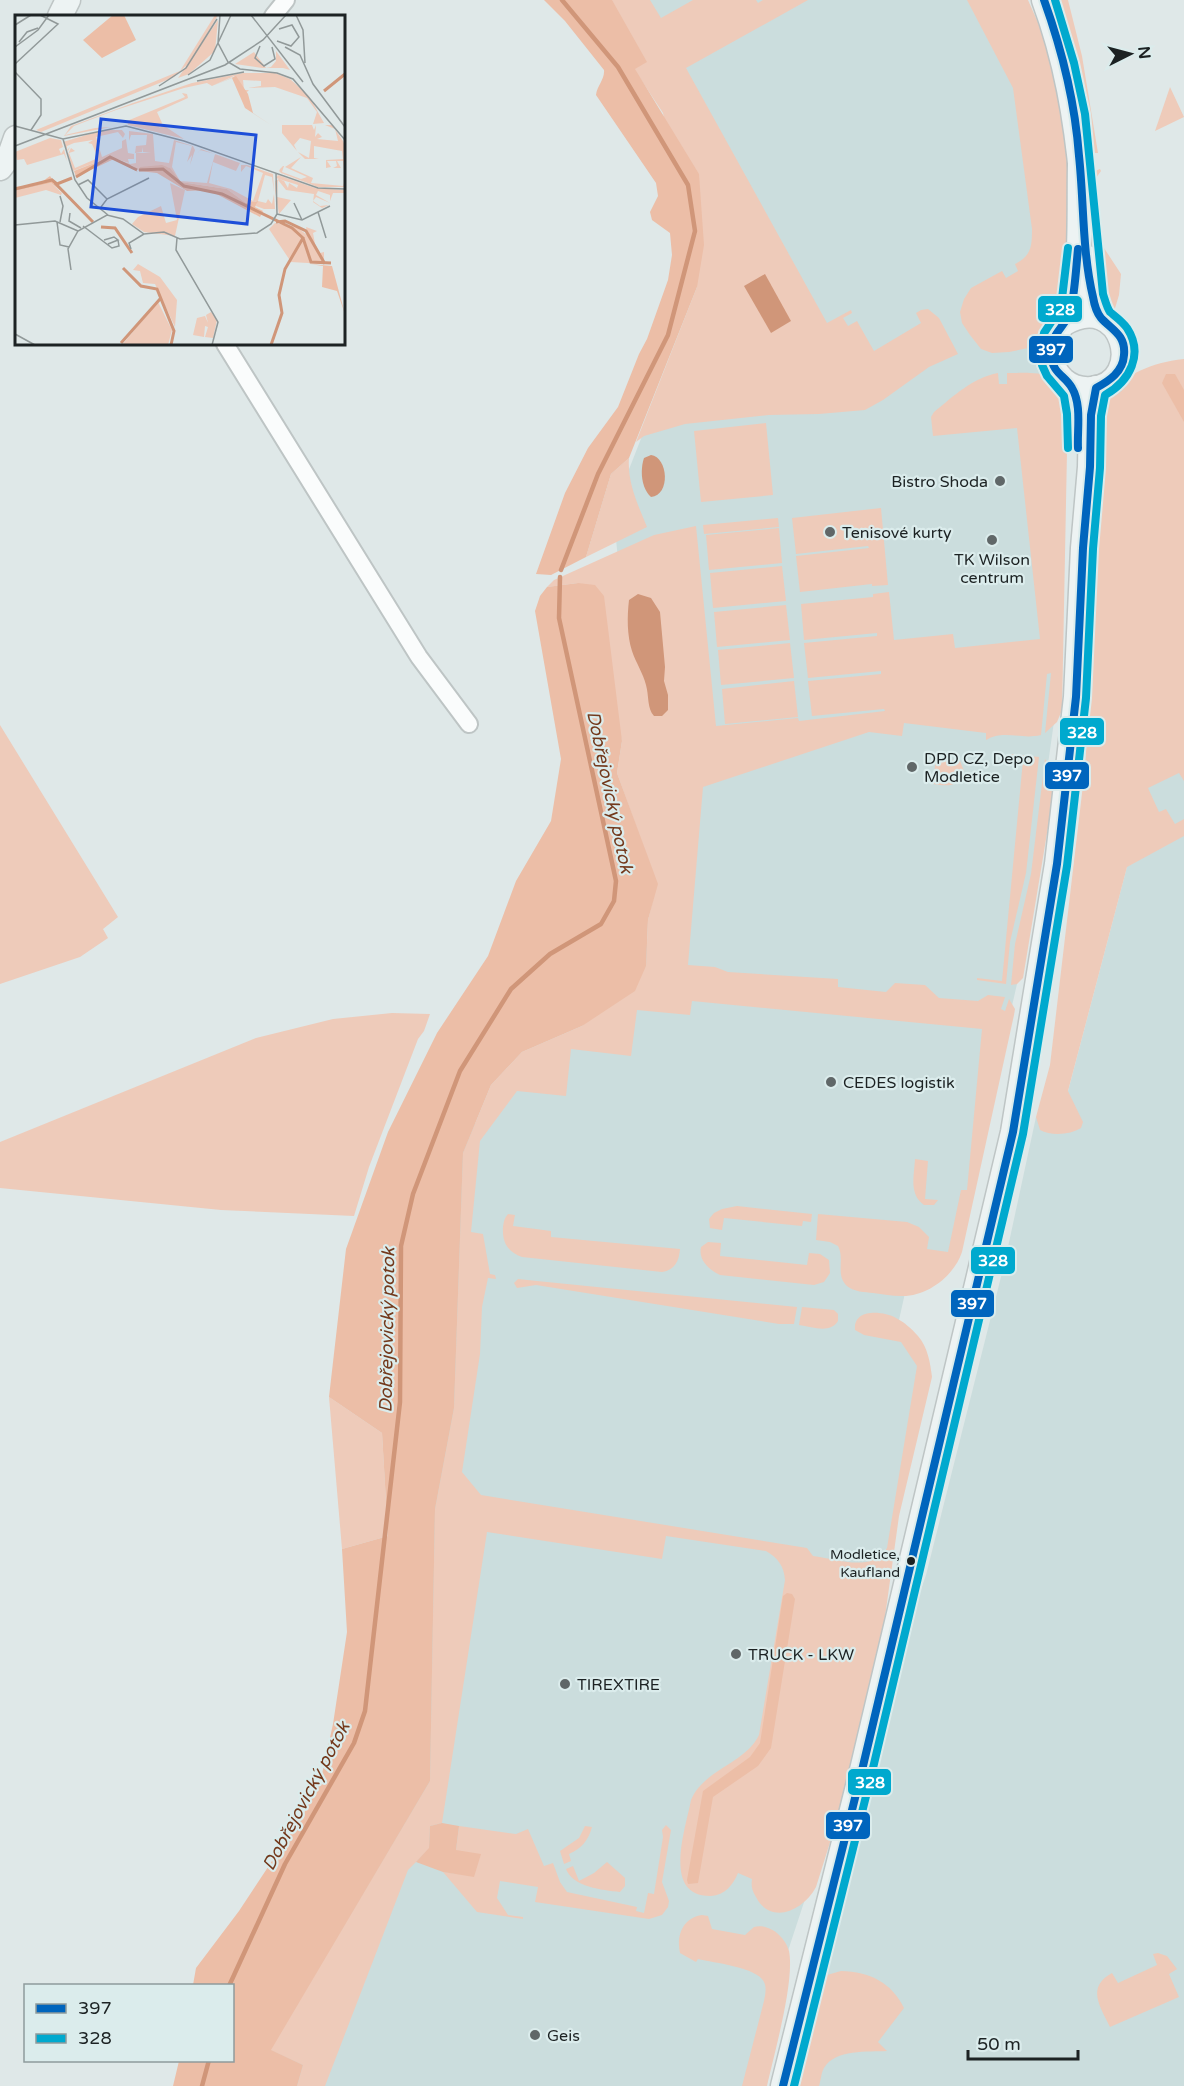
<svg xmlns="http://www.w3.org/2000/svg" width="1184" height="2086" font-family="'Varela Round',sans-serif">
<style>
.built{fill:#cbdddd}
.green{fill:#eecbba}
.forest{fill:#ecbea7}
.water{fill:#d09679}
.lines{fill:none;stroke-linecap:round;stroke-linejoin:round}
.stream{stroke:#d09679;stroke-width:4.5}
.street-casing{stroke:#bec5c5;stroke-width:20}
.secondary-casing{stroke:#bec5c5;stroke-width:27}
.street{stroke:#fafcfc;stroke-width:16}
.secondary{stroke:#edf3f3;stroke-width:24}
.bus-1-casing{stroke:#dbecec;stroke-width:12}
.bus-2-casing{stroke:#dbecec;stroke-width:12}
.bus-1{stroke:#0065bd;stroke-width:8}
.bus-2{stroke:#00a9ce;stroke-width:8}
.poi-dot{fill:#606768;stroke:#dbecec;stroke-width:2}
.bus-dot{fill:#1c2223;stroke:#dbecec;stroke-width:2}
.labels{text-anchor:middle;stroke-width:4.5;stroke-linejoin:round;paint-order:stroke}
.bus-label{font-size:14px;fill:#1c2223;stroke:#dbecec;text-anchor:end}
.poi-label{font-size:16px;fill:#1c2223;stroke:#dbecec;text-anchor:start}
.water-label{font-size:18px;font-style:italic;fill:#73391c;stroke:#dbecec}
.inset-river{fill:none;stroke:#d09679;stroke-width:3}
.inset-road{fill:none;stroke:#919999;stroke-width:1.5}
.view{fill:#1d4ed8;fill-opacity:0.15;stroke:#1d4ed8;stroke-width:3}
.inset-edge{fill:none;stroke:#1c2223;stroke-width:3}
.line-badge{stroke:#dbecec;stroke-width:2}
.badge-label{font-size:16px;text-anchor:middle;font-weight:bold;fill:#fff}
</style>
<rect width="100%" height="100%" fill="#dfe8e8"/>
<!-- built -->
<g class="built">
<path d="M617 0H1016L1062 289 1061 672 1017 984 954 1258 905 1293 899 1320 928 1362 887 1568 809 1887 785 1960 758 2086H252L407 1784 460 1135 584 1039 656 930 613 510 712 258 707 169Z"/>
<path d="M1162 383 1184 422V2086H796L836 1925 898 1655 926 1575 1005 1261 1036 1117 1066 1099 1127 867Z"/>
</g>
<!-- green -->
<g class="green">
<path d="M611 0H650L661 18 693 0H756L758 3 763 0H808L686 68 827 323 851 310 852 313 843 318 848 326 857 321 874 351 921 323 916 313 921 310 928 309 939 318 958 354 929 367 883 400 865 410 819 414 769 415 685 424 644 436 636 442 697 287 663 113 634 69 646 62Z"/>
<path d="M967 0H1028L1047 43 1054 67 1067 150 1069 302 1042 340 1033 347 1009 352 992 353 981 349 970 335 962 323 960 312 964 299 971 288 1002 271 1006 278 1018 271 1015 264C1031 256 1032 247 1032 229L1013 88Z"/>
<path d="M1052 0H1068L1082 56 1098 153H1091Z"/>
<path d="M1170 87 1184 117 1155 131Z"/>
<path d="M1100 169 1101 171 1096 178 1104 248 1121 274 1119 295 1113 315 1097 288 1090 182 1093 172Z"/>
<path d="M1184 359V781L1179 773 1148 788 1159 812 1166 809 1175 824 1184 819V836L1127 867 1068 1091 1083 1122 1081 1128C1070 1135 1051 1136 1040 1130L1036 1117 1050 1065 1085 768 1100 499 1103 394C1130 374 1149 363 1184 359Z"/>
<path d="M998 373 999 384H1007V373C1035 373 1057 369 1068 400L1062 710 1057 722 1045 733 1051 673 1047 674 1041 735C1020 740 1004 729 986 740V733L904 723 902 736 869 732 703 787 688 965 715 967 728 972 838 979V987L886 992 895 983 925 985 939 998 978 1001 988 995 1005 997 1001 1009 1005 1011 1009 999 1015 1009 1014 1015 962 1252C954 1276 927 1297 901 1296 892 1296 883 1294 873 1293 865 1292 854 1292 847 1286 835 1275 845 1259 838 1246L830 1242 816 1240 818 1214 907 1222 919 1227 929 1237 927 1249 948 1252 961 1190H967L982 1029 692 1001 690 1015 637 1010 631 1056 571 1049 566 1096 517 1091 480 1141 471 1232 483 1234 490 1274 495 1275 496 1279 488 1278 482 1307 480 1354 462 1472 481 1495 807 1548 813 1556C837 1559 872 1573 887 1548L917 1366 901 1342 864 1335 855 1330C853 1308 883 1311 896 1318 904 1322 912 1329 918 1336 928 1348 930 1362 932 1377L899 1516 879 1660 848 1785 816 1887C804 1910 771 1926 756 1897 752 1890 751 1887 752 1879L738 1873C733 1885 725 1895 711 1896 661 1897 686 1828 691 1800 704 1769 745 1764 759 1735L785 1580C784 1566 778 1558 766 1551L666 1536 662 1559 487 1532 442 1823 430 1826 429 1849 408 1870 325 2086H297L303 2065 270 2050 430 1781 435 1509 454 1408 463 1153 491 1085 522 1052 582 1026 646 966 648 920 657 884 617 773 622 741 578 583 547 587 554 580 654 535 696 526 716 726 798 718 799 721 885 711 884 709 812 716 808 681 881 674V671L808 678 804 643 877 636V633L804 640 801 604 873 597V594L889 592 894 640 953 634 955 648 1040 639 1017 428 933 436 931 417 934 412C954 396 972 378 998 373Z"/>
<path d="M766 423 773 495 701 502 694 431Z"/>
<path d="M629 458C627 482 638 505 647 527L586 557 611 474Z"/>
<path d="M881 508 888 585 872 586V584L800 592 796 556 869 548 868 546 796 554 792 518Z"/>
<path d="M778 518 779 527 704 534 703 525Z"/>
<path d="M779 528 782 563 709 570 706 535Z"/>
<path d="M782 566 786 601 713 608 710 573Z"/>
<path d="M786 605 790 640 717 647 714 612Z"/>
<path d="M790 643 794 678 721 685 718 650Z"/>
<path d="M794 681 798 717 725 724 722 689Z"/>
<path d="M0 725 118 917 103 929 108 938 80 957 0 984Z"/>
<path d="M1010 754 1039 757 1026 873 1010 942 1006 984 977 980V978L1002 981 1023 760 1009 758Z"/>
<path d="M936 757 960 761 964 771C959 788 947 786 933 784Z"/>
<path d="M1045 759 1054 772 1055 785 1023 978 1017 984 1011 985 1015 944 1031 874Z"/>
<path d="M392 1013 430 1014 424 1031 418 1039 369 1167 354 1216 221 1210 0 1188V1142L256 1038 333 1019Z"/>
<path d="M915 1159 928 1161 925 1199 938 1200 934 1205H924C909 1194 914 1177 915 1159Z"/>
<path d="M737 1206 812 1214 811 1222 803 1221 802 1226 724 1218 722 1230 710 1228 709 1219 714 1213 722 1209Z"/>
<path d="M508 1214 515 1215 513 1226 551 1231V1237L680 1249C679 1261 675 1270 662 1272L522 1257C508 1252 502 1243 503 1227 504 1221 504 1219 508 1214Z"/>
<path d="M708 1242 721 1243 720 1256 807 1265 809 1253 820 1254 829 1260 830 1273 824 1282 814 1285 720 1275C709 1270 698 1260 701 1247Z"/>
<path d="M518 1279 537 1281 797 1307 794 1324H779L536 1285 517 1288 514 1283Z"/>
<path d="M802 1307 834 1310 838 1314V1321C830 1334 813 1327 799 1325Z"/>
<path d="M329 1397 382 1433 388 1536 342 1549Z"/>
<path d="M666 1825 671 1830 662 1882 669 1901 668 1907 662 1915 649 1919 535 1902 538 1887 500 1881 497 1898 508 1915 523 1917V1919L477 1912 443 1872 474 1876 456 1850 459 1826 516 1834 528 1829 544 1866 553 1863 560 1882 567 1892 637 1907 636 1911 644 1913 648 1893 654 1894 663 1837 662 1830Z"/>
<path d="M585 1826 592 1827C588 1841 582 1848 569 1854L571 1861 564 1864 560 1851 579 1838Z"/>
<path d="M607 1862 625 1878V1886L620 1892C602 1890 573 1887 566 1869L573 1866 579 1881 594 1873Z"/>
<path d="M702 1915 708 1916 712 1929 745 1935 754 1927C769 1923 785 1936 789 1951 795 1981 774 2054 767 2086H742L764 2001C765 1995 767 1988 764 1982 757 1967 714 1963 698 1959L696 1962 680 1953C676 1935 683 1918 702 1915Z"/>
<path d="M1158 1953 1167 1956 1177 1969 1169 1974 1179 1997 1110 2027C1100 2006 1086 1987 1112 1973L1118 1983 1157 1965 1153 1954Z"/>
<path d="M841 1971C870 1972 891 1982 904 2008L878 2042 887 2051C868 2052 835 2049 824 2068 821 2073 821 2080 819 2086H794L817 1990 827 1975Z"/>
</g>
<!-- forest -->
<g class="forest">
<path d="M544 0H612L647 62 635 69 699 174 704 245 697 287 629 458 611 474 586 557 551 575 536 574 565 493 588 448 618 407 639 354 647 339 668 280 672 255 670 233 652 220 650 212 658 196 656 183 596 95C597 86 605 79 604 70L565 21Z"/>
<path d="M1166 374H1175L1184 390V422L1162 383Z"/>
<path d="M578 583 595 585 604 596 622 741 617 773 658 884 648 920 646 966 635 991 582 1026 522 1052 491 1085 463 1153 454 1408 435 1509 430 1781 271 2050 303 2065 297 2086H173L179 2061 232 2060V1986L193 1985 196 1968 239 1911 307 1808 322 1774 333 1724 347 1632 342 1549 388 1536 382 1433 329 1397 346 1249 388 1132 437 1033 488 956 516 881 551 821 561 759 535 611 540 596 547 587Z"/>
<path d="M787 1593 792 1594 795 1599 771 1748 758 1766 713 1797 698 1883 688 1884 687 1880 703 1791 750 1757 760 1743 783 1596Z"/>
<path d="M442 1823 459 1826 456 1850 481 1854 474 1877 443 1872 416 1862 429 1848 430 1826Z"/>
</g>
<!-- water -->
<g class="water">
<path d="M765 274 791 321 771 333 744 286Z"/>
<path d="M651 455C668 457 671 495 651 497 641 488 640 470 644 458Z"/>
<path d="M638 594 651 598 660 612 665 667 664 681 668 695V710L662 716H654C647 709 649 695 646 685 643 673 636 663 632 651 627 635 627 617 629 600Z"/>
</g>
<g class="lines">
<!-- stream -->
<g class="stream">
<path d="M561 570 598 474 668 335 695 231 688 185 618 67 562 0"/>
<path d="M229 1986 285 1864 354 1743 365 1711 400 1402 401 1246 413 1194 460 1071 511 989 550 954 601 924 614 901 616 881 559 618 560 577"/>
<path d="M202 2086 209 2060"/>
</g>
<!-- street casing -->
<g class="street-casing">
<g id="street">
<path d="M273 16 286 0"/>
<path d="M225 344 419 657 469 724"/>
</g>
</g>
<!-- secondary casing -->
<g class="secondary-casing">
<g id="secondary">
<path d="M1044 0C1066 59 1076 119 1082 182"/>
<path d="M60 16 68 0"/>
<path d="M0 168 10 155 16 138"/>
<path d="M1088 258 1093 297 1100 317"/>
<path d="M1063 324C1124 287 1148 383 1092 389 1081 390 1071 387 1063 380 1055 372 1050 362 1050 351 1051 332 1068 324 1072 307 1082 263 1079 211 1080 165"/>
<path d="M783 2086 863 1766 1013 1132 1057 864 1076 697 1083 548 1090 467 1091 415 1096 388"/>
</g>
</g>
<!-- street -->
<use href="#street" class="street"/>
<!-- secondary -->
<use href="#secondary" class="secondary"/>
<!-- bus-1 casing -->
<g class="bus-1-casing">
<g id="bus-1">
<path d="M1078 249C1076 269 1075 290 1071 309 1067 326 1049 334 1051 354 1052 374 1065 375 1072 388 1082 405 1077 430 1078 448"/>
<path d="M783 2086 863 1766 1013 1132 1057 864 1076 697 1083 548 1090 467 1091 415 1096 388C1109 381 1123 372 1124 355 1126 335 1112 330 1101 318 1097 313 1094 303 1093 297 1082 251 1084 202 1079 156 1075 102 1062 50 1044 0"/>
</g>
</g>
<!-- bus-2 casing -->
<g class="bus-2-casing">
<g id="bus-2">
<path d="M1068 448 1067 414 1064 396 1047 376 1042 365 1040 352 1044 333 1061 307 1068 248"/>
<path d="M794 2086 873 1768 1023 1134 1067 866 1086 698 1093 549 1100 468 1101 416 1105 395C1130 381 1144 354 1127 328 1122 321 1116 317 1110 312 1107 308 1105 300 1103 294L1085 114 1074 63 1055 0"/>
</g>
</g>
<!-- bus-1 -->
<use href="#bus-1" class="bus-1"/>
<!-- bus-2 -->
<use href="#bus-2" class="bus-2"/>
</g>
<!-- markers -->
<g class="poi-dot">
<circle cx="1000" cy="481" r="6"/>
<circle cx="830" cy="532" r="6"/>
<circle cx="992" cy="540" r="6"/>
<circle cx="912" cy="767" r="6"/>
<circle cx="831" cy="1082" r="6"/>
<circle cx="736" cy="1654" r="6"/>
<circle cx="565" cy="1684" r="6"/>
<circle cx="535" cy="2035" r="6"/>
</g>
<circle class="bus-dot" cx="911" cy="1561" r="5"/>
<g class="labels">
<!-- bus labels -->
<g class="bus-label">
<text x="900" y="1559">Modletice,<tspan x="900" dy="18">Kaufland</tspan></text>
</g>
<!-- poi labels -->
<g class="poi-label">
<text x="988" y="487" text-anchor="end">Bistro Shoda</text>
<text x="842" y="538">Tenisové kurty</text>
<text x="992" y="565" text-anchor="middle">TK Wilson<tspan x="992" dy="18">centrum</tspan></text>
<text x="924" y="764">DPD CZ, Depo<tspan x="924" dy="18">Modletice</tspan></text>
<text x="843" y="1088">CEDES logistik</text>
<text x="748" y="1660">TRUCK - LKW</text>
<text x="577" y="1690">TIREXTIRE</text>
<text x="547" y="2041">Geis</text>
</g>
<!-- water labels -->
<g class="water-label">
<text transform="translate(610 792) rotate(78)" y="6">Dobřejovický potok</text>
<text transform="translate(387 1330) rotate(-89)" y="6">Dobřejovický potok</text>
<text transform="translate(306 1796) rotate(-62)" y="6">Dobřejovický potok</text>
</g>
</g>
<!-- overview -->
<g transform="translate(15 15)">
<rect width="330" height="330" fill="#dfe8e8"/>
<path d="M200 0H203L176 46 159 62 26 117 21 115 165 56ZM203 5 200 36 174 59 163 63ZM261 36 275 55 268 53H247L220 49 239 37 251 53 256 52 261 46ZM228 58H260L275 64 294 81 309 108 298 109 302 97 292 83 260 72 233 73 246 71V66L228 65 229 75H234L230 79 219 61 197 71 192 68 169 73 101 95 59 111 50 120 80 113 96 112 49 121 56 111 118 88 177 68ZM167 78 172 79 173 83 142 97 147 108 144 113 148 110 169 124 113 110 112 106 170 82ZM267 110H297L299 115 301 110 300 122 303 118 307 122 302 124 323 126 320 114 310 110H317L328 126 330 131V172H303L266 158 264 156 265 154 268 151H269L267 157 286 164 292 162 270 152 286 142 276 153 298 163 296 168 328 171 330 165 328 146H322L326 153H318L322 151 321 146H312L316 152 311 153V145L328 144 327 136 299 131V143L304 144H290L283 137 294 143 296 126 285 123 279 130 282 136 267 118ZM88 115H107L110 119 108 123 103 117 81 122 87 142 107 133V126L111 124 113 138 119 139V144H113L114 148 95 142 58 156 53 139 56 133 60 136 54 138 60 153 83 143 77 129 73 128 78 125 59 128 52 131V135L55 132 53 136 52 135 48 127ZM114 116 138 119 140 146 154 148 159 125 178 131 180 135 175 150 177 140 172 147 177 131 161 127 157 152 165 166 192 168 200 139 185 135 182 139 186 134 225 148 221 156 198 147 194 168 216 174 238 186 248 158 231 151 226 157V150H232L258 159 259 177 257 162 250 160 243 186 251 188 253 184 257 189 259 179 260 194H249L241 191 242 186 231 188 212 174 166 167 153 152H126L124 156 115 149 121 148V138H136L128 137 127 132V137L120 138 121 131 131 130 132 120H116L114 126ZM35 123 46 125 48 132 44 134 46 139 49 134 52 146 49 139 12 150 9 144 2 145 0 137ZM263 160 300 173 330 175V178H318L315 186V180L303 176 301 180 315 188 301 182 298 186 305 191 314 190 307 193 298 187 299 179 271 175 263 165 262 182 276 185 264 199 260 176V166L264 164 269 166 273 173 274 168 282 173 283 170 261 163ZM36 168 47 178 46 180 31 175 0 183V176ZM155 168 170 175 160 221 129 217 117 209 123 202 146 191 151 208 162 205ZM260 208 282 212 293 221 291 212 302 216 298 218 300 229 305 238 309 237V249L276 247 254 214ZM123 249 145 262 162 285 160 312 140 269 128 268 125 256 118 255ZM143 287 157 315 153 330H107ZM196 297 202 305 198 323 190 322 193 312 190 311 189 322 178 320 182 303 190 301 193 308 191 300Z" fill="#eecbba"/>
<path d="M98 0H109L121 25 87 43 68 25ZM221 61 233 79 238 98 256 110 230 93 217 63 197 71ZM95 142 115 149 123 157 99 144 61 162 59 156ZM147 150 155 153 166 167 212 174 231 188 243 186 240 192 248 196 245 202 194 175 172 176 142 158 124 156 125 152ZM35 161 46 176 36 168 0 176V172L24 169ZM295 249 317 251 330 299 322 276 307 272 308 251Z" fill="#ecbea7"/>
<path class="inset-river" d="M309 76 330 59M124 155 148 154 169 171 207 179 277 213 288 223 270 254 264 280 267 298 256 330M61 162 95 142 122 155M40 168 78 207M0 174 37 165 42 169 57 163M261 207 270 206 291 216 310 249M86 212 100 213 117 238M288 223 296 247 316 248M108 253 126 271 142 274 159 316 156 330M106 328 145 284"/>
<path class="inset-road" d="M205 0 203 28 213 47 225 54 262 58 278 64 330 125M236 0 288 67M281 0 288 15 290 48M0 10 16 0M262 26 276 31 284 22 277 10 264 14M4 27 12 17 23 13M245 31 240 43 249 51 260 44 257 32M0 32 23 15 34 0M270 32 285 40 298 69 330 112M0 49 43 9 25 0M0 57 26 84V100L16 115M173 60 195 45 216 0M182 66 229 57M144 71 171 53 202 4M0 111 48 124 111 111 169 126 303 173 330 174M48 124 60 165 72 183 93 200M0 131 210 50 248 25 271 0M63 170 73 165 92 184M45 181 48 191 45 207M279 188 287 205M86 192 92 184 134 163M303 197 311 223M55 198 54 206 66 213M262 199 287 205 315 191M42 207 45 230 54 232M0 210 40 206 63 216M68 211 97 233 104 231 103 225M162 223 161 235 203 307 197 330M89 225 99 222 103 225 93 229M116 234 114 228 129 219M56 255 53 234 63 216 92 200 108 204 129 219 149 217 165 224 242 218 256 209 262 199 261 158M0 319 20 330"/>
<path class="view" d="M86 104 241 120 232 209 76 192Z"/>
<rect width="330" height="330" class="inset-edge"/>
</g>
<g class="line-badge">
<rect x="1037" y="295" width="46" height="28" rx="6" fill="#00a9ce"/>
<rect x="1028" y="335" width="46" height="29" rx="6" fill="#0065bd"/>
<rect x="1059" y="717" width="46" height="29" rx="6" fill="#00a9ce"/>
<rect x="1044" y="761" width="46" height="29" rx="6" fill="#0065bd"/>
<rect x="970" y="1246" width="46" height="29" rx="6" fill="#00a9ce"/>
<rect x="950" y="1289" width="45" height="29" rx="6" fill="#0065bd"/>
<rect x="847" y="1768" width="45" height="28" rx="6" fill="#00a9ce"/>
<rect x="825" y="1811" width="46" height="29" rx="6" fill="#0065bd"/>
</g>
<g class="badge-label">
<text x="1060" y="315">328</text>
<text x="1051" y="355">397</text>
<text x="1082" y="738">328</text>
<text x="1067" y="781">397</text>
<text x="993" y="1266">328</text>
<text x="972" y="1309">397</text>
<text x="870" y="1788">328</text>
<text x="848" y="1831">397</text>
</g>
<!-- legend -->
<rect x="24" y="1984" width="210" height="78" fill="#dbecec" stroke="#8f9b9c" stroke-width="1.5"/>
<rect x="36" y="2004" width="30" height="9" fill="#0065bd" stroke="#8f9b9c" stroke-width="1.5"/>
<text x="78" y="2014" font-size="18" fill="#1c2223">397</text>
<rect x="36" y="2034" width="30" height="9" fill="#00a9ce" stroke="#8f9b9c" stroke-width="1.5"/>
<text x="78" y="2044" font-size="18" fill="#1c2223">328</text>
<!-- north arrow -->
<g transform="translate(1130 54) rotate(84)" stroke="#dbecec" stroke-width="4.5" paint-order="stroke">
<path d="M0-4.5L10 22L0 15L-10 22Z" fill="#1c2223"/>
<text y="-9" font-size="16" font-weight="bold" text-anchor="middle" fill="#1c2223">N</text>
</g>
<!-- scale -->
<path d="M968 2050v9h110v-9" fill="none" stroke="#1c2223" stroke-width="3"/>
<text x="977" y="2050" font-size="18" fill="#1c2223" stroke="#dbecec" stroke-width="4.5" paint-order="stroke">50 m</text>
</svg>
